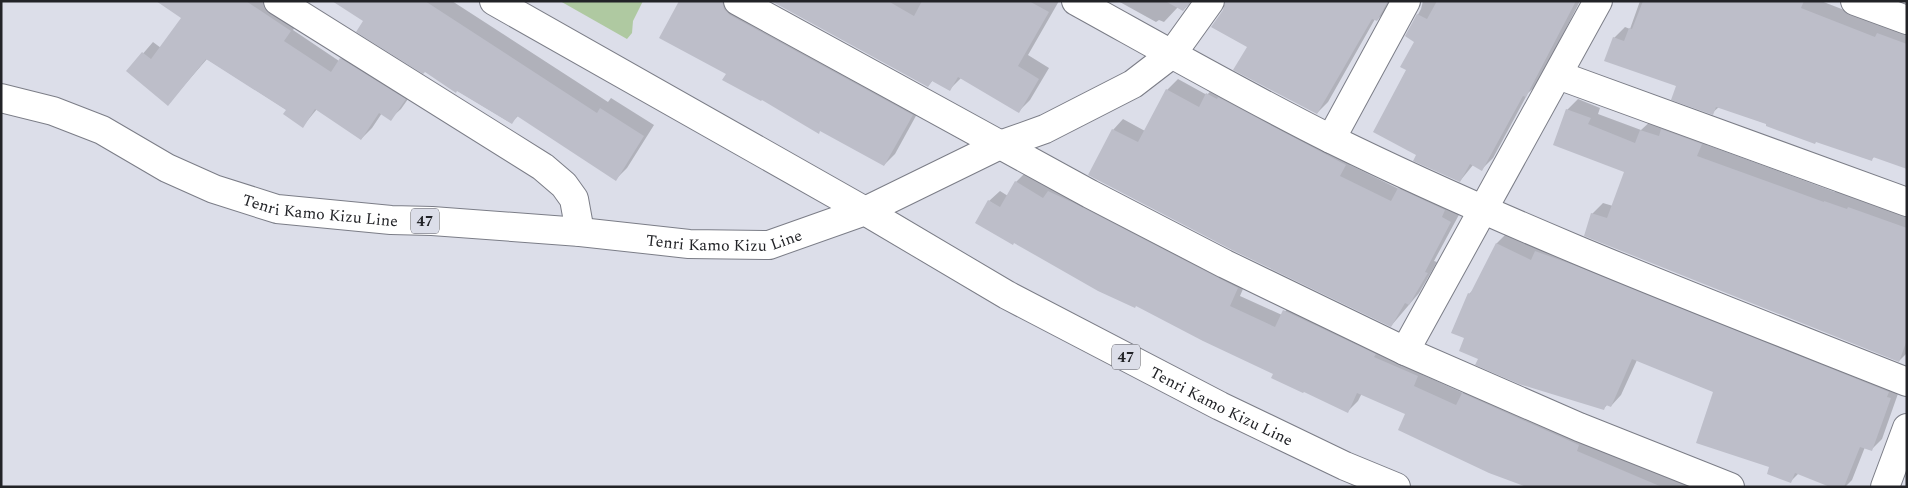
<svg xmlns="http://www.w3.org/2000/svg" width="1908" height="488" font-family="Spectral,serif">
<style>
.green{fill:#afc9a1}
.shadow{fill:#0003}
.building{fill:#bdbec9}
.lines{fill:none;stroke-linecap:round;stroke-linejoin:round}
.street-casing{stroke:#7b7d87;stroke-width:30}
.secondary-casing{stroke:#7b7d87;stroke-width:30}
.primary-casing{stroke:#7b7d87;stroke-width:30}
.street{stroke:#fff;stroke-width:28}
.secondary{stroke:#fff;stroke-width:28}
.primary{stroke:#fff;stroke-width:28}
.labels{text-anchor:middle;stroke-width:4;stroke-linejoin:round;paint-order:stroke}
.shield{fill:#dcdee9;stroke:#5a5b61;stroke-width:1}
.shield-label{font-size:15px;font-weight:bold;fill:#222327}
.street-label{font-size:16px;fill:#222327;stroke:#dcdee9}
</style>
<rect width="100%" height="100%" fill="#dcdee9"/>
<!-- green -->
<path class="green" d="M560 1H643L633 21 632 33 627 39Z"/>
<!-- shadow -->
<g class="shadow">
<path d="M186 1H273L301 17 293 30 339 61 351 49 415 89 401 109 390 119 382 113 372 128 361 139 317 109 303 126 287 110 207 59 168 104 128 71 153 42 161 48 183 18Z"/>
<path d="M334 1H452L608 102 611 98 654 125 627 168 616 179 519 115 511 123 425 71 365 21Z"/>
<path d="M681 1H732L923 103 895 154 884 165 727 73Z"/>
<path d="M774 1H1059L1028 55 1049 68 1030 100 1019 111 961 78 950 89 933 80 928 86Z"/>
<path d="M1118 1H1192L1183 10 1178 7 1164 22 1159 20 1156 22Z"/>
<path d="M1226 1H1392L1388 9 1377 20 1375 19 1328 102 1317 113 1249 46 1224 11Z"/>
<path d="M1423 1H1580L1537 85 1528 93 1493 158 1482 169 1473 165 1460 181 1418 154 1407 70 1416 41 1406 36 1421 9Z"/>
<path d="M1640 1H1821L1883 25 1907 22V167L1875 156 1871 160 1719 107 1712 113 1614 38 1625 27 1630 29Z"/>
<path d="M1178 79 1207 95 1218 83 1356 154 1350 165 1399 189 1410 178 1461 211 1434 261 1437 262 1419 293 1391 326 1113 130 1123 119 1145 131 1167 90Z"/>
<path d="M1578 99 1600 108 1598 114 1641 130 1652 120 1711 133 1707 145 1835 192 1836 191 1858 199 1860 197 1907 214V353L1899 361 1592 214 1603 203 1613 206 1626 171 1567 110Z"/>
<path d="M1026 172 1248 277 1240 296 1282 315 1295 300 1427 366 1423 375 1463 393 1473 383 1710 487H1538L1407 413 1362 393 1358 401 1348 411 1137 304 989 201 1000 191 1008 196 1016 182Z"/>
<path d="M1507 233 1900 388 1882 439 1872 449 1865 447 1852 480 1845 487H1833L1799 473 1791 481 1770 466 1715 392 1637 360 1621 395 1611 406 1608 404 1603 409 1480 358 1466 338 1452 332 1469 294 1475 288 1497 243Z"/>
</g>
<!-- building -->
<g class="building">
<path d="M156 1H246L291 31 284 41 331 72 340 58 406 99 391 121 379 113 361 140 315 109 303 128 283 114 286 110 206 59 168 106 126 71 142 52 151 59 181 18Z"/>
<path d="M332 1H425L597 113 600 108 644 136 616 181 517 116 512 124 457 91 456 93 425 72 423 74 356 32 363 21Z"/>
<path d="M679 1H722L724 9 730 15 913 115 884 166 820 131 819 134 762 100 761 101 722 80 726 74 659 38Z"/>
<path d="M771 1H888L914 16 922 1H1029L1049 12 1018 66 1039 79 1019 113 958 77 950 91 932 81 928 87Z"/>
<path d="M1165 1H1191L1183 11Z"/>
<path d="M1225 1H1388L1377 21 1372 19 1317 114 1233 70 1247 47 1211 27 1223 10Z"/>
<path d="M1437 1H1576L1526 97 1523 96 1482 171 1470 164 1460 182 1413 161 1416 155 1373 132 1406 70 1400 67 1414 42 1405 36 1417 14 1427 19Z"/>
<path d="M1643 1H1804L1801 8 1875 37 1877 33 1907 44V169L1873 157 1872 161 1816 142 1815 144 1766 126V124L1716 107 1713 115 1671 100 1676 86 1604 61 1613 37 1624 41 1629 28 1632 29Z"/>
<path d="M1166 89 1199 107 1206 93 1217 99 1218 97 1346 165 1340 176 1391 201 1398 188 1445 210 1442 217 1451 222 1425 272 1428 273 1409 305 1405 303 1391 327 1232 250 1088 175 1112 129 1138 142Z"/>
<path d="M1566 109 1591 118 1588 124 1635 143 1640 130 1659 136 1661 129 1702 144 1697 156 1824 202V201L1847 209 1848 207 1907 228V340L1899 362 1584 236 1591 213 1607 218 1624 172 1553 145Z"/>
<path d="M1015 181 1043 198 1048 191 1074 203 1238 288 1230 306 1275 327 1283 310 1376 354 1374 357 1418 376 1414 386 1456 405 1462 393 1579 445 1577 451 1662 487H1527L1489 473 1398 430 1405 414 1357 393 1348 413 1304 392 1303 393 1271 378 1273 374 1203 341 1136 306 1135 308 1098 291 1014 243 1013 245 975 223 988 200 1000 207Z"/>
<path d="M1496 243 1531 260 1535 251 1574 265 1889 392 1887 397 1891 398 1872 451 1860 447 1844 487H1830L1795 473 1791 483 1767 474 1769 467 1696 443 1713 392 1632 359 1611 407 1606 405 1604 410 1519 384 1475 365 1478 359 1459 351 1464 338 1451 333 1468 293 1470 294Z"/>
</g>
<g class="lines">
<!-- street casing -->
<g class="street-casing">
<g id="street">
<path d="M278 1 543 167 564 185 574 199 580 232"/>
<path d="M738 1 1090 194 1225 264 1405 351 1579 427 1730 487"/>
<path d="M1076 1C1161 48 1245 96 1331 139 1518 231 1713 305 1907 382"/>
<path d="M1855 1 1907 20"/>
<path d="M1558 75 1907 202"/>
<path d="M1331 139 1406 1"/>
<path d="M865 211 1000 145 1045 129 1133 84 1172 54 1210 1"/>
<path d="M1405 351 1598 1"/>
<path d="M1885 487 1907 428"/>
</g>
</g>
<!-- secondary casing -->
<g class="secondary-casing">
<path id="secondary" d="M494 1 865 211"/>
</g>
<!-- primary casing -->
<g class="primary-casing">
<g id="primary">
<path id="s1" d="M1 98 53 111 102 130 167 168 214 189 277 209 391 220 432 221 580 232 689 244 769 245 865 211 1007 295 1220 406 1345 466 1396 487"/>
</g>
</g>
<!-- street -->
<use href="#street" class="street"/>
<!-- secondary -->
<use href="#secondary" class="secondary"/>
<!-- primary -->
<use href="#primary" class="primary"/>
</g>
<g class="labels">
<!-- shield labels -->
<g class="shield">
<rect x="411" y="208.5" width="28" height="25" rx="4"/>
<rect x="1112" y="344.5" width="28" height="25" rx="4"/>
</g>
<g class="shield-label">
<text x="425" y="226">47</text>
<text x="1126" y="362">47</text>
</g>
<!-- street labels -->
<g class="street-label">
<text dy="6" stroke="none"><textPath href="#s1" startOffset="342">Tenri Kamo Kizu Line</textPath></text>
<text dy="6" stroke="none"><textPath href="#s1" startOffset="748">Tenri Kamo Kizu Line</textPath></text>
<text dy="6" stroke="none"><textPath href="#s1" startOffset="1301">Tenri Kamo Kizu Line</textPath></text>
</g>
</g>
<!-- border -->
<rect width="1908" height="488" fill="none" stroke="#222327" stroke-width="5"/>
</svg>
